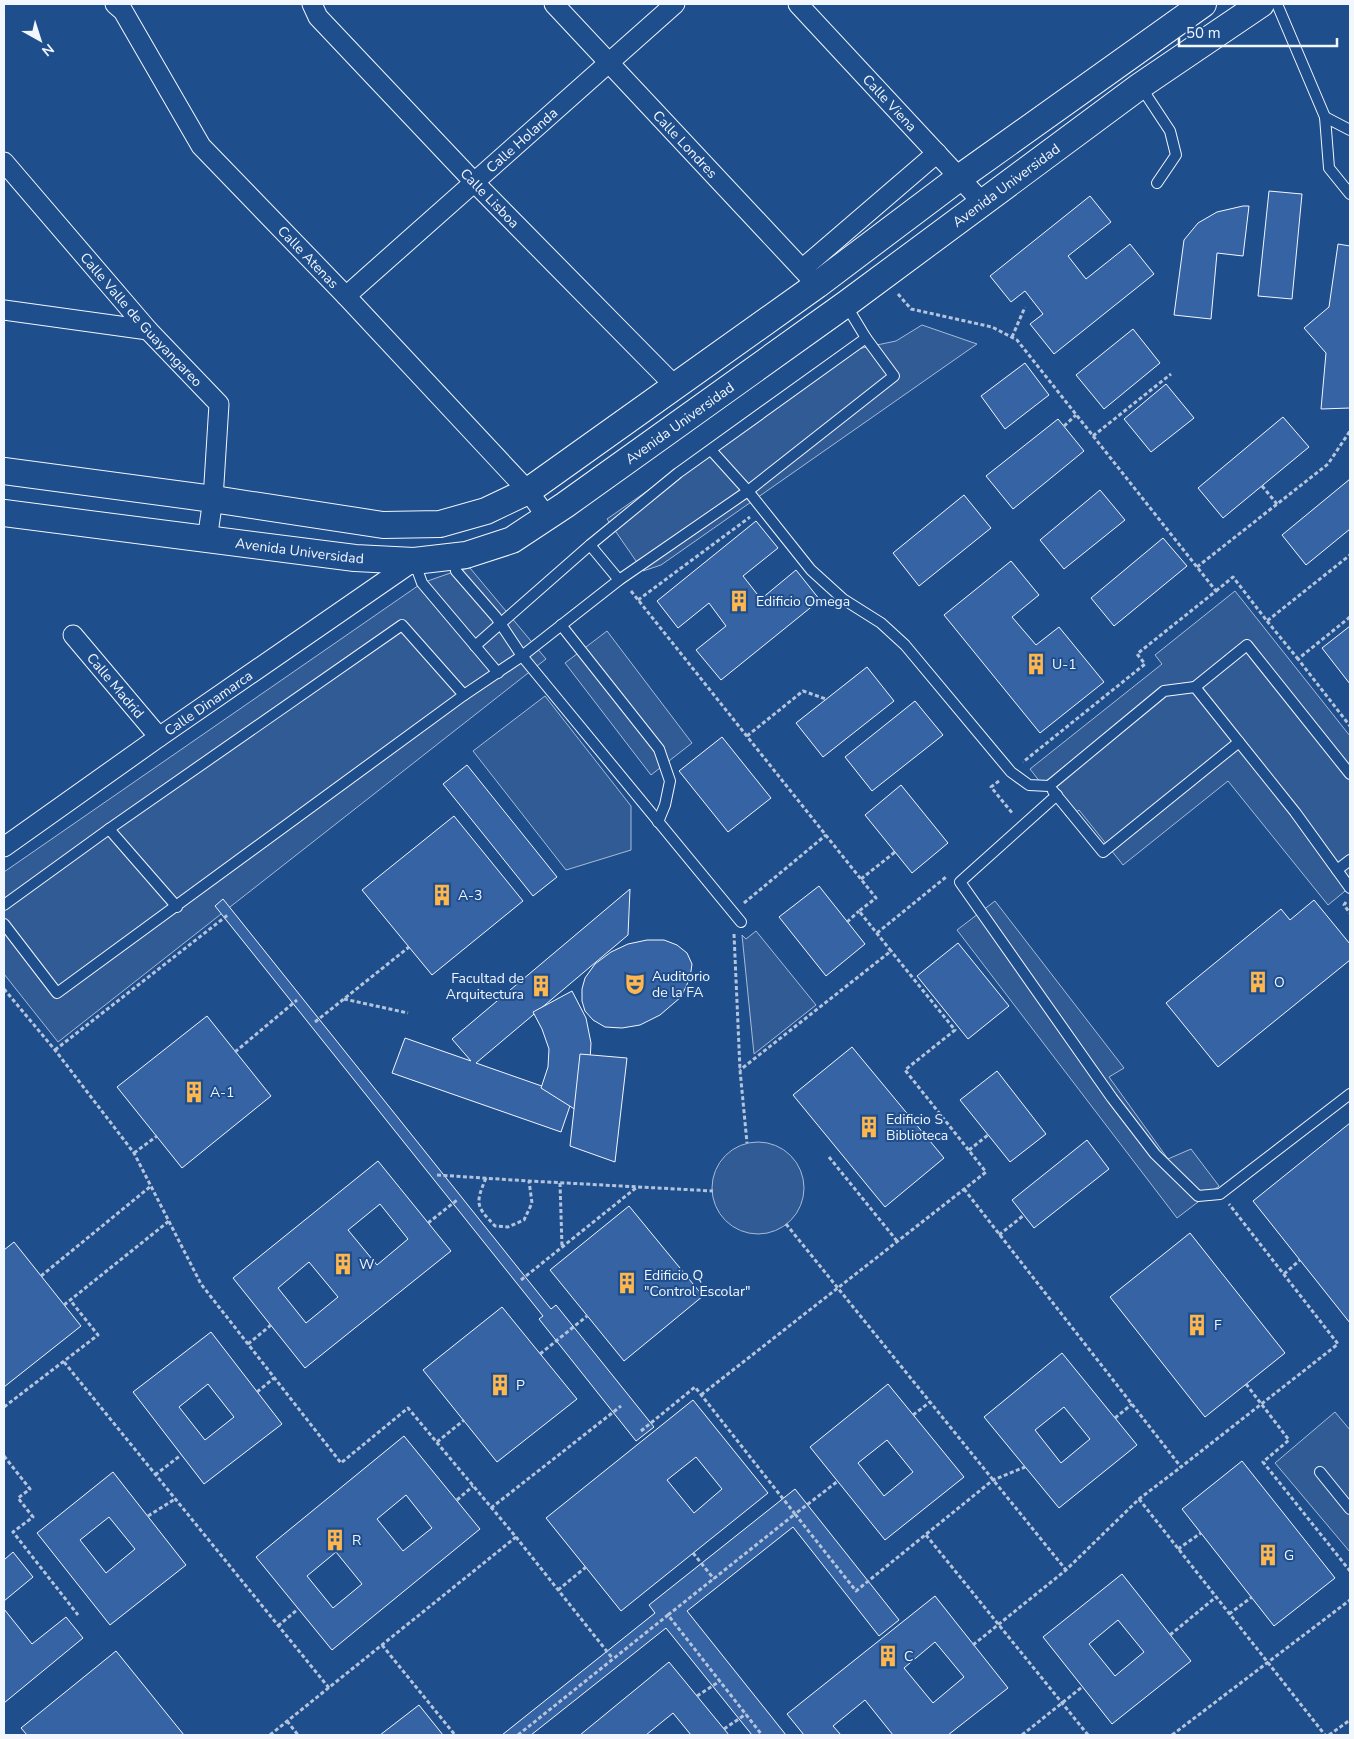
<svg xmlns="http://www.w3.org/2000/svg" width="1354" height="1739" font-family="'Nunito Sans',sans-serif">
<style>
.built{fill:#305b95;stroke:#a8bbd7}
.building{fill:#3563a3;stroke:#f2f6ff;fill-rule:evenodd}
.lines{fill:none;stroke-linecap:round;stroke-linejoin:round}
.lane-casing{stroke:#f2f6ff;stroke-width:12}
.street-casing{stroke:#f2f6ff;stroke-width:21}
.secondary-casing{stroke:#f2f6ff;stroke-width:28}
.path{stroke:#b3c4dc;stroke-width:3;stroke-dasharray:4 2.5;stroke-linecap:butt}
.lane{stroke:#1f4e8c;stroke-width:10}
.street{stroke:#1f4e8c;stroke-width:19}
.secondary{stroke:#1f4e8c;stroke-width:26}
.labels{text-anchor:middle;stroke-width:4;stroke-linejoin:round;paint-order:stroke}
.street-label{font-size:14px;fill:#f2f6ff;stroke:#1f4e8c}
.poi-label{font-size:14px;fill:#f2f6ff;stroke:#1f4e8c;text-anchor:start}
</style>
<rect width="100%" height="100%" fill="#1f4e8c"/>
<!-- built -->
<g class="built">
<path d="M922 325 977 344 661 565 643 571 607 519 848 351 896 341Z"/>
<path d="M470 568 546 659 58 1042 4 974V872L422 583 456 571Z"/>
<path d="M1235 591 1350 736V887L1328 905 1228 781 1123 865 1079 810 1068 818 1030 769 1162 664 1155 655Z"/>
<path d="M607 631 692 743 651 775 565 663Z"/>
<path d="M545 696 631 806V850L566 870 473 751Z"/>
<path d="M995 901 1124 1068 1109 1077 1168 1159 1191 1149 1219 1186 1177 1218 957 930Z"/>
<path d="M756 931 816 1005 754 1054 742 935 746 939Z"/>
<circle cx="758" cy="1188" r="46"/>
<path d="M1335 1412 1350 1430V1552L1275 1463Z"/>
</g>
<!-- building -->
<g class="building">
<path d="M1269 191 1302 194 1292 299 1258 296Z"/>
<path d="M1090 196 1111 222 1068 256 1086 279 1130 244 1154 274 1054 354 1030 324 1043 314 1025 291 1011 302 990 276Z"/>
<path d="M1243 206H1249L1243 256 1217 253 1211 319 1174 315 1184 240 1198 223 1217 212Z"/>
<path d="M1338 244 1350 246V408L1321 409 1326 353 1304 328 1329 307Z"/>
<path d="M1133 329 1160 363 1104 409 1076 375Z"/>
<path d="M1025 363 1049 395 1005 429 981 396Z"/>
<path d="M1166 384 1194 418 1151 452 1124 419Z"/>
<path d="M1283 417 1309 447 1223 518 1198 488Z"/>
<path d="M1058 419 1084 451 1013 509 986 476Z"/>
<path d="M1350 479V529L1306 565 1282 535Z"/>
<path d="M1100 490 1125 520 1064 569 1040 540Z"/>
<path d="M964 495 991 528 919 586 893 553Z"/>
<path d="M756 521 778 548 743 576 761 599 796 570 820 600 721 680 696 650 726 626 709 603 678 628 657 601Z"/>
<path d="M1163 538 1187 566 1114 626 1091 598Z"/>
<path d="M1011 561 1039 595 1012 617 1036 645 1059 627 1104 682 1040 733 944 615Z"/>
<path d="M1350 626V684L1322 648Z"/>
<path d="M867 667 894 701 823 757 796 723Z"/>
<path d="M915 701 943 735 872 791 845 757Z"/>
<path d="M722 737 771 798 728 832 679 771Z"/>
<path d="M467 765 557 877 533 896 443 784Z"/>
<path d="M901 785 948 843 912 873 865 815Z"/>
<path d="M454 816 523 901 432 975 362 890Z"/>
<path d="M819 886 865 944 826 976 779 917Z"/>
<path d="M630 889 628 935 476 1063 573 1097 561 1132 392 1073 405 1038 471 1061 452 1039Z"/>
<path d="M223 899 551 1309 556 1305 654 1427 636 1441 539 1319 543 1316 215 906Z"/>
<path d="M1314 900 1350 944V960L1218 1067 1166 1003 1281 909 1290 920Z"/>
<path d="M647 940H664L677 945 687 953 692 964 690 978 681 997 660 1015 640 1025 622 1028 605 1027 593 1020 585 1011 582 1001V989L585 978 595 964 611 952 628 944Z"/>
<path d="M958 943 1009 1006 968 1039 917 976Z"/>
<path d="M572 991 586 1018 591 1043 589 1078 576 1110 541 1088 548 1067 549 1049 542 1029 533 1012Z"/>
<path d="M207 1016 271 1096 182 1168 117 1087Z"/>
<path d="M852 1047 944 1158 885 1207 793 1095Z"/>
<path d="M580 1054 627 1058 615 1162 570 1146Z"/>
<path d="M997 1071 1046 1134 1010 1162 960 1100Z"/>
<path d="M1350 1123V1323L1253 1201Z"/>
<path d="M1087 1140 1109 1169 1034 1228 1012 1200Z"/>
<path d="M378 1161 451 1251 305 1368 233 1278ZM380 1204 408 1239 377 1265 348 1230ZM309 1262 338 1297 306 1323 278 1288Z"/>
<path d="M629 1206 703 1296 624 1361 550 1270Z"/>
<path d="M1190 1233 1285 1353 1205 1417 1110 1297Z"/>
<path d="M14 1242 81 1326 4 1387V1250Z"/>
<path d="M502 1307 577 1399 497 1462 423 1370Z"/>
<path d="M211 1332 282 1424 204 1484 133 1392ZM208 1384 234 1417 205 1440 179 1407Z"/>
<path d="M1062 1353 1137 1445 1059 1508 984 1417ZM1064 1407 1090 1439 1061 1463 1035 1430Z"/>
<path d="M888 1384 964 1477 885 1540 810 1447ZM887 1440 913 1472 884 1496 858 1463Z"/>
<path d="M693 1400 768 1493 621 1611 546 1518ZM696 1457 722 1489 694 1513 667 1480Z"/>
<path d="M404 1436 480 1529 332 1650 256 1557ZM406 1495 432 1528 403 1551 377 1519ZM336 1552 362 1584 333 1608 307 1576Z"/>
<path d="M1242 1461 1335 1578 1274 1626 1182 1509Z"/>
<path d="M113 1472 186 1565 110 1625 37 1533ZM109 1517 135 1549 106 1573 80 1540Z"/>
<path d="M795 1489 899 1620 879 1636 793 1527 687 1611 786 1735H752L666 1628 531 1735H502L655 1613 649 1605Z"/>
<path d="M13 1552 33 1577 4 1601V1560Z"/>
<path d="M1122 1574 1191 1661 1112 1724 1043 1637ZM1118 1620 1144 1652 1115 1676 1089 1644Z"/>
<path d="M935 1596 1008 1688 948 1735H893L865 1700 833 1726 841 1735H804L787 1714ZM935 1642 964 1677 933 1703 904 1668Z"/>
<path d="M4 1609 32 1644 66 1617 83 1638 4 1703Z"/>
<path d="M116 1651 184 1735H27L21 1728Z"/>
<path d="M669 1662 729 1735H691L673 1713 646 1735H580Z"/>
<path d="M419 1705 443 1735H380Z"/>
</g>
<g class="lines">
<!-- lane casing -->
<g class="lane-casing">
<g id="lane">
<path d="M1277 4 1325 117 1329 168 1350 194"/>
<path d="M1141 87 1170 131 1176 155 1157 183"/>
<path d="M1325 117 1350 130"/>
<path d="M846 305 866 338"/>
<path d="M711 450 748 491 811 570 843 599 881 623 905 645 1011 772 1029 785 1049 786 1164 691 1195 687 1295 812 1350 888"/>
<path d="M590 545 619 580"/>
<path d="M454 557 456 571 496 617 522 656 741 922"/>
<path d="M414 561 422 583 498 673"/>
<path d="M561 625 659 749 670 781 665 805 658 822"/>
<path d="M1195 687 1247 645 1350 774"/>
<path d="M1053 791 1103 852 1239 742"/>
<path d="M1057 795 960 882 1112 1098 1155 1154 1198 1196 1220 1194 1350 1094"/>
<path d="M109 829 177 907"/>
<path d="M1337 870 1350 860"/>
<path d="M4 905 109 829 402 625 464 695"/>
<path d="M4 924 57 993 464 695 522 656 619 580 748 491 894 376 866 338 678 473 590 545 475 646"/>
<path d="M1320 1472 1350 1509"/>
</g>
</g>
<!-- street casing -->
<g class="street-casing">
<g id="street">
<path id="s1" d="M115 4 123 11 201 146 346 296 528 491 547 517"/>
<path id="s2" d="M312 4 318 17 474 182 675 386"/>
<path id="s3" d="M554 4 817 285"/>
<path id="s4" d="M798 4 982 202"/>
<path id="s5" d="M4 162 148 330 219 404 213 499 207 540"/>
<path d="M802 269 937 153"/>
<path id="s6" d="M346 296 675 4"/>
<path d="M4 310 148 330"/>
<path id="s7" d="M73 635 159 737"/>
<path id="s8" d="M4 847 159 737 414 561"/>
</g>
</g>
<!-- secondary casing -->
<g class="secondary-casing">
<g id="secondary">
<path d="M4 471 213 499 383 525 440 524 486 511 528 491 817 285 959 178 1203 4"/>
<path id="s9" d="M4 513 355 558 414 561 466 555 512 540 565 505 846 304 1140 86 1261 4"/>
</g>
</g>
<!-- path -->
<g class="path">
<path d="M898 294 911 309 992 327 1017 340 1216 591 1137 654 1145 664 1023 762"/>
<path d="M1012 337 1025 307"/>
<path d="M1064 426 1076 415"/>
<path d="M1093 436 1171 374"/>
<path d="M1262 486 1277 504"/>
<path d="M1197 567 1328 464 1350 431"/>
<path d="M631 591 876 898 859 911 891 951 740 1070"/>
<path d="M1216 591 1233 577 1267 621 1350 555"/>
<path d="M638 600 750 517"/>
<path d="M1350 617 1298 659 1350 726"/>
<path d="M1267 621 1298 659"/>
<path d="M747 736 803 691 826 699"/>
<path d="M999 781 991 787 1013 814"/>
<path d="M861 879 895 852"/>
<path d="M1346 902 1344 905 1350 913"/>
<path d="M744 903 826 835"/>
<path d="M847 922 859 911"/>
<path d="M877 933 946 877"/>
<path d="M734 934 740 1070 747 1143"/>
<path d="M4 989 55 1050 134 1153 201 1284 341 1463 408 1408 516 1537 613 1659"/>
<path d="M344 999 408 1013"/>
<path d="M315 1022 409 947"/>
<path d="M55 1050 229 914"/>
<path d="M235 1052 297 1000"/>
<path d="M969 1150 988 1135"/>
<path d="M134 1153 157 1136"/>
<path d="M829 1157 897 1241"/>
<path d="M437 1175 529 1181 713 1191"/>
<path d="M486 1178C475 1204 476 1206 495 1226L508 1227 524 1220 532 1203 529 1181"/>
<path d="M560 1183 562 1247"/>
<path d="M964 1189 1181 1467 1338 1344 1229 1204"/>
<path d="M428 1223 457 1200"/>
<path d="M786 1224 1066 1570"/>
<path d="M999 1235 1024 1215"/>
<path d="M1284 1274 1300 1260"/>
<path d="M41 1276 151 1186"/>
<path d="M521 1280 637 1187"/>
<path d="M64 1305 169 1221"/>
<path d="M248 1344 271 1325"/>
<path d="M540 1354 587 1316"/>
<path d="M64 1362 329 1688"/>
<path d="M1246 1384 1289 1440 1263 1462 1350 1571"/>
<path d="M257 1392 274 1378"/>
<path d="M701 1395 986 1172 905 1070 955 1030 891 951"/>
<path d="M4 1407 98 1335 70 1300"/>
<path d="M913 1415 930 1402"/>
<path d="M1115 1418 1132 1404"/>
<path d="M641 1431 695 1387 795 1514 838 1481"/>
<path d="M437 1442 464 1420"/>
<path d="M4 1456 30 1489 18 1498 33 1517 13 1532 78 1615"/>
<path d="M155 1475 181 1455"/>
<path d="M1139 1499 1325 1735"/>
<path d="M457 1500 473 1486"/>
<path d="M491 1508 621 1406"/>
<path d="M148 1516 175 1499"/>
<path d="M926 1535 1088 1735"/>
<path d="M1178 1549 1201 1533"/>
<path d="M693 1553 714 1579"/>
<path d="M558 1590 586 1567"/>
<path d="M1229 1614 1252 1597"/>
<path d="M668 1615 795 1514 856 1591 993 1480 1025 1467"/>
<path d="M278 1626 298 1609"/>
<path d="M1170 1635 1216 1597"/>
<path d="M382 1645 455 1735"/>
<path d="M973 1645 1066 1570 1139 1499 1181 1467"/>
<path d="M697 1696 720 1681"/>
<path d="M287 1721 298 1735"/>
<path d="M724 1729 746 1714"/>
<path d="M270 1735 516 1537"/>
<path d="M518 1735 668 1615 762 1735"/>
<path d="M1022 1735 1082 1687"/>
<path d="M1172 1735 1350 1600"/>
<path d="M1329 1735 1350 1720"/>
</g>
<!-- lane -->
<use href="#lane" class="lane"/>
<!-- street -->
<use href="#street" class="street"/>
<!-- secondary -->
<use href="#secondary" class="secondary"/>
</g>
<!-- icons -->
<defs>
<g id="building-bare" transform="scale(1.725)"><path d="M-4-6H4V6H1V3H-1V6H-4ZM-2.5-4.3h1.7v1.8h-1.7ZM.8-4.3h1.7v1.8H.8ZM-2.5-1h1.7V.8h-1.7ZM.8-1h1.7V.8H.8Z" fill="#ffb74d" stroke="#1f4e8c" stroke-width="2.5" paint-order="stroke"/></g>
<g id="theatre-bare" transform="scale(1.725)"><path d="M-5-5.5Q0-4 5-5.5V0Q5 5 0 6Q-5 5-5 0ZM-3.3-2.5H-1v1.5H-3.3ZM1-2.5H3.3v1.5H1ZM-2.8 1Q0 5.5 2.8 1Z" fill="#ffb74d" stroke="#1f4e8c" stroke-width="2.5" paint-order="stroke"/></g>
</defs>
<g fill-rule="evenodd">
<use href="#building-bare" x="739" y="601"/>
<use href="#building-bare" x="1036" y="664"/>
<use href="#building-bare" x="442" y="895"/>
<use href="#building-bare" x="1258" y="982"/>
<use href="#theatre-bare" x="635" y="984"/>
<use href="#building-bare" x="541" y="986"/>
<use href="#building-bare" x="194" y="1092"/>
<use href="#building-bare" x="869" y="1127"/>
<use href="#building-bare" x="343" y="1264"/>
<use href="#building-bare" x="627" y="1283"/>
<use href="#building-bare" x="1197" y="1325"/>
<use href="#building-bare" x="500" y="1385"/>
<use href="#building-bare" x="335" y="1540"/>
<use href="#building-bare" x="1268" y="1555"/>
<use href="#building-bare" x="888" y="1656"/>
</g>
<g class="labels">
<!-- street labels -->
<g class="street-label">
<text dy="5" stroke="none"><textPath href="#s4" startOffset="135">Calle Viena</textPath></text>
<text dy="5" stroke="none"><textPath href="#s6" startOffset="235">Calle Holanda</textPath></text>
<text dy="5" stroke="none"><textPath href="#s3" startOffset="192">Calle Londres</textPath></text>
<text dy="5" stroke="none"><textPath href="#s9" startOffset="1122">Avenida Universidad</textPath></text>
<text dy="5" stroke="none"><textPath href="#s2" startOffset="264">Calle Lisboa</textPath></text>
<text dy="5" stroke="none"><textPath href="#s1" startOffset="321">Calle Atenas</textPath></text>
<text dy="5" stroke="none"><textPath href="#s5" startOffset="209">Calle Valle de Guayangareo</textPath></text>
<text dy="5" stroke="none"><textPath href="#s9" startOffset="718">Avenida Universidad</textPath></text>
<text dy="5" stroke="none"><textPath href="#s9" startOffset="298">Avenida Universidad</textPath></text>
<text dy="5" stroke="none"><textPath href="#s7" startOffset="66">Calle Madrid</textPath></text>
<text dy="5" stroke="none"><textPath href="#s8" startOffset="250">Calle Dinamarca</textPath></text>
</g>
<!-- poi labels -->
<g class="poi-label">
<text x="756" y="606">Edificio Omega</text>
<text x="1052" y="669">U-1</text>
<text x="458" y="900">A-3</text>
<text x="652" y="981">Auditorio<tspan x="652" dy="16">de la FA</tspan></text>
<text x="524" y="983" text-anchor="end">Facultad de<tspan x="524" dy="16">Arquitectura</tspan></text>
<text x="1274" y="987">O</text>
<text x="210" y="1097">A-1</text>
<text x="886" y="1124">Edificio S<tspan x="886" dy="16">Biblioteca</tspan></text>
<text x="359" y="1269">W</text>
<text x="644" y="1280">Edificio Q<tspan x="644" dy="16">"Control Escolar"</tspan></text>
<text x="1214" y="1330">F</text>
<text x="516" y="1390">P</text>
<text x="352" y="1545">R</text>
<text x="1284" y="1560">G</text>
<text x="904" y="1661">C</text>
</g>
</g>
<!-- border -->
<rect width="1354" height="1739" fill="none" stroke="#f2f6ff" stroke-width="10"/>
<!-- north arrow -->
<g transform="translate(40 40) rotate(141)" stroke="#1f4e8c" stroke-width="4" paint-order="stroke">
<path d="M0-4L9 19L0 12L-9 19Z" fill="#f2f6ff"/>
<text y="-8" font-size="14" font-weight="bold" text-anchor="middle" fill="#f2f6ff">N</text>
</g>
<!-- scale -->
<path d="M1179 38v8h158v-8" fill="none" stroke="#f2f6ff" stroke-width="2.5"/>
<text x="1186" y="38" font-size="15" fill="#f2f6ff" stroke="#1f4e8c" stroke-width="4" paint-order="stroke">50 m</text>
</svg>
